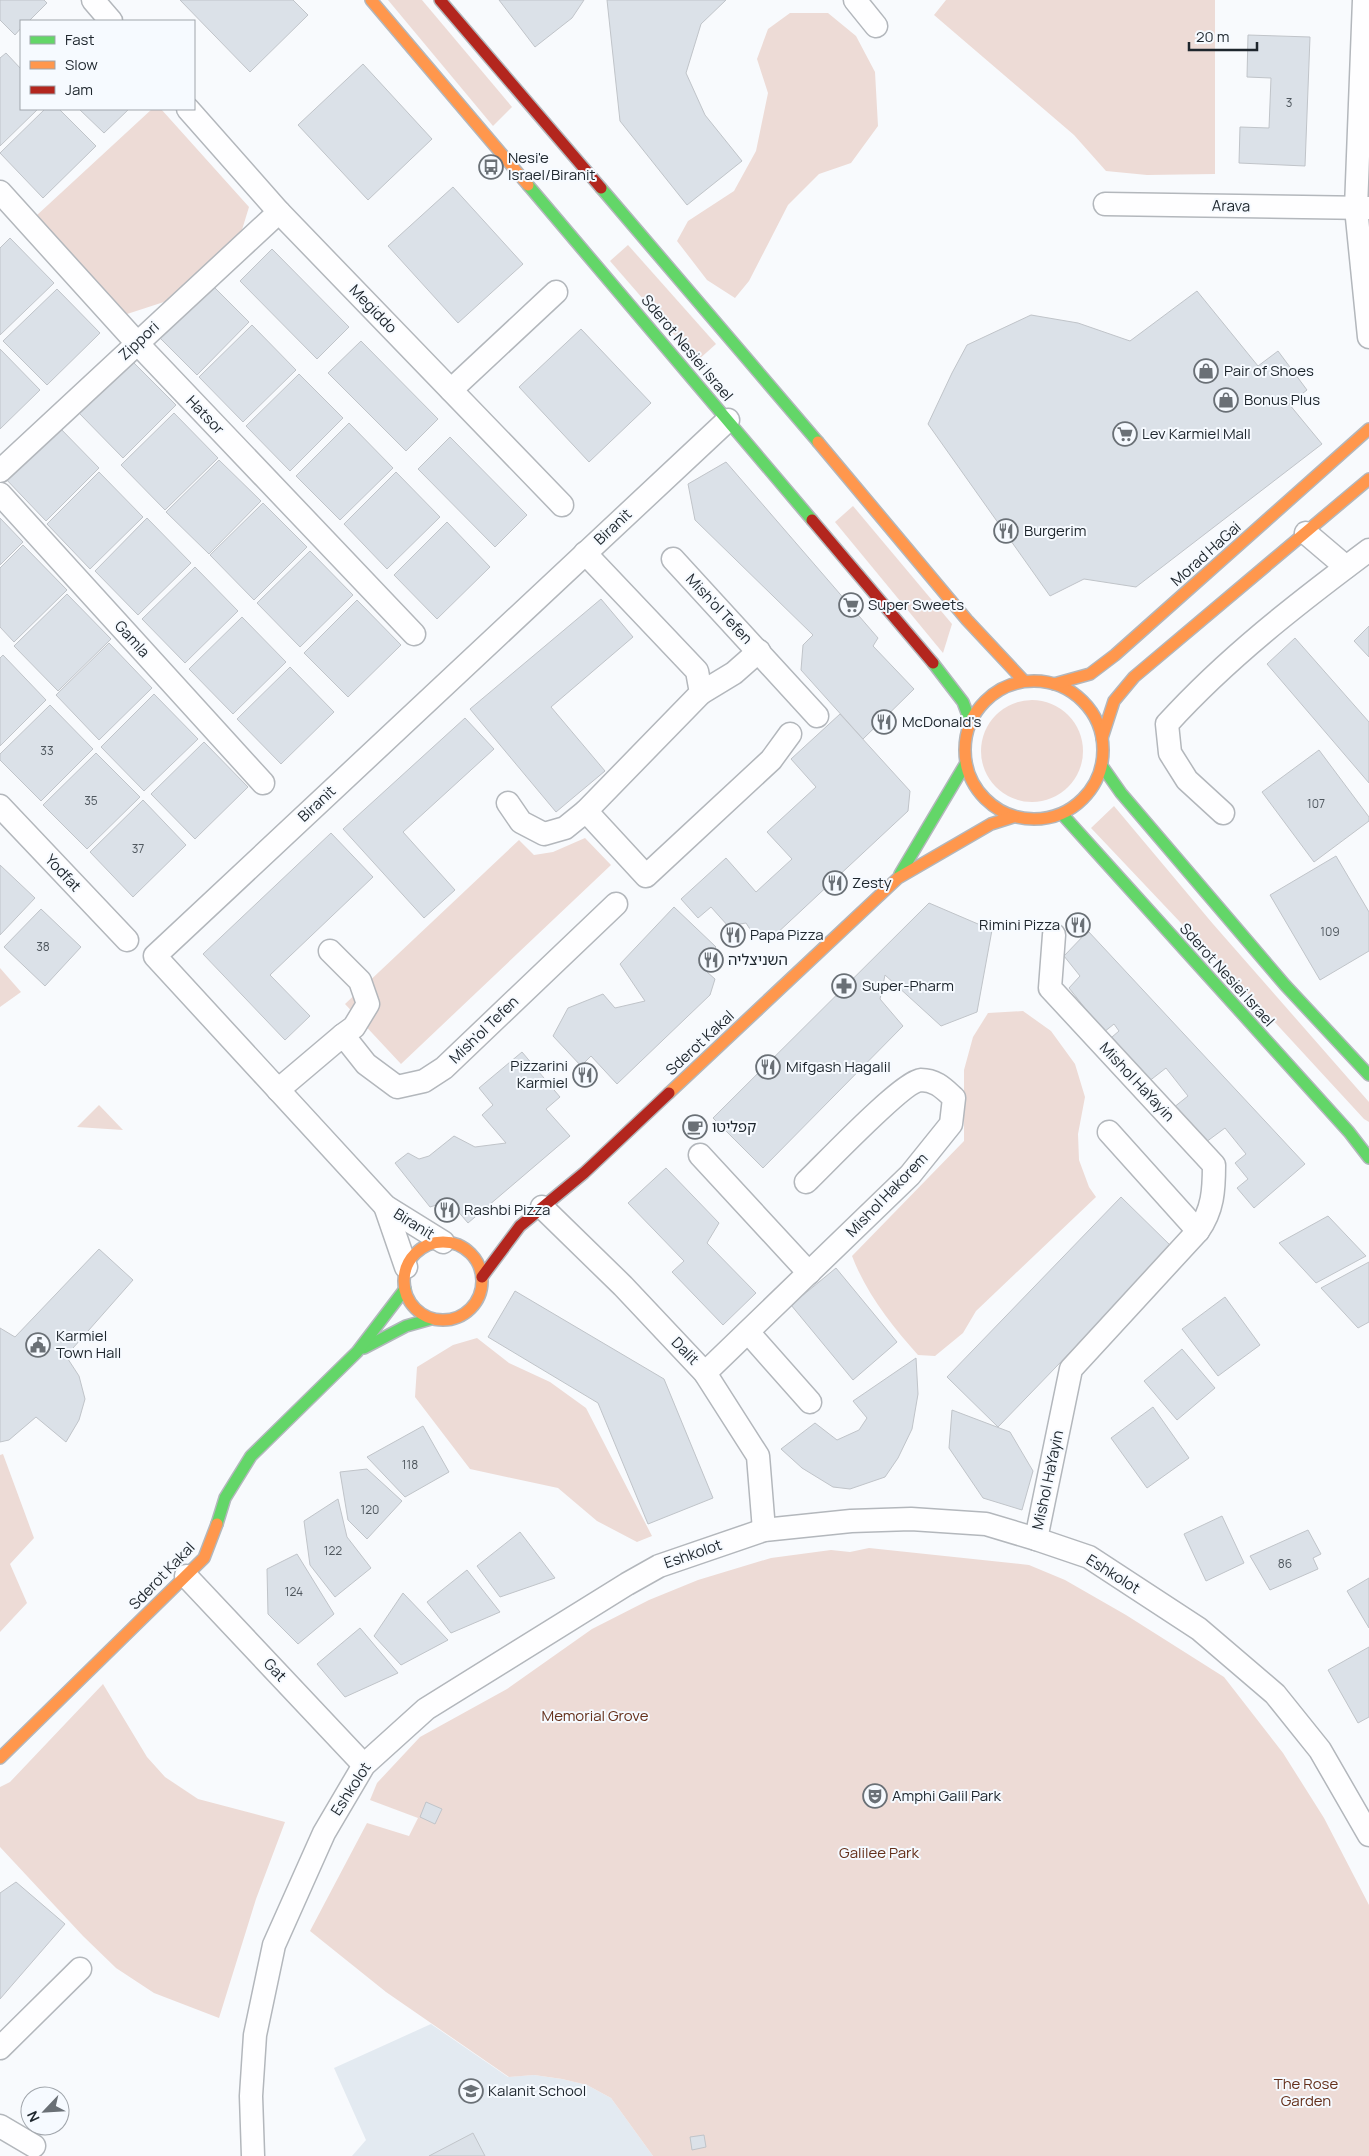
<svg xmlns="http://www.w3.org/2000/svg" width="1369" height="2156" font-family="Manrope,'Noto Sans Hebrew',sans-serif">
<style>
.built{fill:#e3eaf1}
.green{fill:#eddbd6}
.building{fill:#dbe1e8;stroke:#c0c4c9}
.lines{fill:none;stroke-linecap:round;stroke-linejoin:round}
.street-casing{stroke:#b3b7bc;stroke-width:25}
.fast-casing{stroke:#b3b7bc;stroke-width:14}
.slow-casing{stroke:#b3b7bc;stroke-width:14}
.jam-casing{stroke:#b3b7bc;stroke-width:14}
.street{stroke:#fefeff;stroke-width:22}
.fast{stroke:#63d668;stroke-width:11}
.slow{stroke:#ff974d;stroke-width:11}
.jam{stroke:#b3261e;stroke-width:11}
.labels{text-anchor:middle;stroke-width:4;stroke-linejoin:round;paint-order:stroke}
.number-label{font-size:12px;fill:#4f575e}
.poi-label{font-size:15px;fill:#1e262d;stroke:#f6faff;text-anchor:start}
.street-label{font-size:15px;fill:#1e262d;stroke:#f6faff}
.park-label{font-size:15px;fill:#65301b;stroke:#f6faff}
</style>
<rect width="100%" height="100%" fill="#f8fafd"/>
<!-- built -->
<path class="built" d="M431 2024 508 2077 534 2075 562 2079 587 2085 611 2098 653 2156H352L366 2140 334 2068Z"/>
<!-- green -->
<g class="green">
<path d="M388 0H422L512 107 493 126Z"/>
<path d="M946 0H1215V174L1147 175 1106 171 1074 135 934 15Z"/>
<path d="M790 13H828L856 36 875 72 878 126 851 163 819 174 788 205 749 281 735 298 707 280 677 241 688 221 734 191 756 151 768 93 757 59 768 29Z"/>
<path d="M152 109H161L249 207 241 233 167 301 124 315 76 258 36 216Z"/>
<path d="M628 245 716 344 697 361 610 261Z"/>
<path d="M853 506 952 624 943 653 835 522Z"/>
<circle cx="1032" cy="751" r="51"/>
<path d="M1114 806 1213 924 1369 1102V1122L1364 1119 1269 1016 1091 828Z"/>
<path d="M585 838 611 865 401 1064 345 1004 519 840 534 855 553 852Z"/>
<path d="M0 968 21 992 0 1007Z"/>
<path d="M1023 1011 1051 1031 1075 1064 1085 1097 1078 1134 1079 1160 1089 1187 1096 1197 976 1311 963 1333 935 1356 918 1355C892 1326 866 1293 852 1256L964 1141V1070L973 1037 988 1013Z"/>
<path d="M99 1105 123 1130 77 1127Z"/>
<path d="M477 1338 509 1363 550 1382 586 1408 652 1536 637 1542 597 1521 558 1488 470 1469 415 1397 417 1367 453 1345Z"/>
<path d="M3 1454 34 1538 10 1564 27 1603 0 1632V1455Z"/>
<path d="M869 1548 1029 1565 1065 1580 1126 1615 1224 1677 1283 1753 1324 1818 1369 1905V2156H653L611 2098 587 2085 562 2079 534 2075 509 2077 386 1992 310 1931 367 1823 409 1836 418 1818 370 1800 377 1783 420 1737 507 1689 592 1629 649 1600 698 1580 771 1558 831 1550 850 1552Z"/>
<path d="M103 1684 147 1757 165 1777 198 1799 285 1822 256 1899 219 2018 154 1993 116 1968 83 1936 0 1847V1787L10 1782Z"/>
</g>
<!-- building -->
<g class="building">
<path d="M0 0H44L47 3 29 21H21V28L15 35 0 20Z"/>
<path d="M180 0H293L308 15 250 72Z"/>
<path d="M499 0H584L572 18 535 47Z"/>
<path d="M607 0H726L701 24 686 73 705 115 742 161 687 205 620 121Z"/>
<path d="M1248 35 1310 37 1305 166 1239 163 1240 127 1269 128 1271 78 1247 77Z"/>
<path d="M6 53 21 69V109H38L0 146V58Z"/>
<path d="M363 64 432 139 368 200 298 125Z"/>
<path d="M45 109H59L96 146 43 198 0 153Z"/>
<path d="M79 109H129L104 133Z"/>
<path d="M453 187 523 264 458 323 388 246Z"/>
<path d="M10 238 54 283 0 335V248Z"/>
<path d="M272 249 349 327 317 359 240 281Z"/>
<path d="M210 283 249 322 197 375 157 335Z"/>
<path d="M57 289 100 333 47 385 3 341Z"/>
<path d="M1197 291 1258 366 1278 351 1307 390 1289 404 1322 444 1136 587 1084 579 1050 596 928 424 952 373 967 345 1031 315 1078 323 1130 341Z"/>
<path d="M252 325 296 370 243 422 199 377Z"/>
<path d="M581 329 651 403 589 462 519 387Z"/>
<path d="M361 341 438 419 406 451 328 373Z"/>
<path d="M0 349 40 390 0 429Z"/>
<path d="M132 361 176 405 123 458 79 413Z"/>
<path d="M299 374 343 418 290 471 246 426Z"/>
<path d="M174 413 218 458 165 510 121 465Z"/>
<path d="M349 423 393 468 340 520 296 476Z"/>
<path d="M56 424 99 468 46 521 3 476Z"/>
<path d="M450 437 527 515 495 547 418 469Z"/>
<path d="M219 460 261 501 209 554 166 512Z"/>
<path d="M726 462 878 638 873 646 914 689 863 739 801 670 803 645 813 635 695 520 688 484Z"/>
<path d="M99 472 143 517 90 569 47 524Z"/>
<path d="M396 472 440 517 387 569 344 524Z"/>
<path d="M263 503 307 547 254 600 210 555Z"/>
<path d="M0 518 23 542 0 565Z"/>
<path d="M147 518 191 563 138 615 95 571Z"/>
<path d="M447 522 490 567 437 619 394 575Z"/>
<path d="M23 545 67 590 14 642 0 627V568Z"/>
<path d="M310 551 353 595 300 647 257 603Z"/>
<path d="M195 567 238 611 185 663 142 619Z"/>
<path d="M67 594 111 639 58 691 14 646Z"/>
<path d="M601 599 633 637 551 707 605 771 556 812 470 709Z"/>
<path d="M357 600 401 645 348 697 304 653Z"/>
<path d="M242 617 286 662 233 714 189 669Z"/>
<path d="M1369 626V657L1354 641Z"/>
<path d="M1295 638 1369 722V783L1267 664Z"/>
<path d="M109 643 152 688 99 740 56 695Z"/>
<path d="M3 655 46 700 0 746V658Z"/>
<path d="M290 667 334 712 281 764 237 719Z"/>
<path d="M154 694 198 739 144 791 101 747Z"/>
<path d="M50 705 93 749 41 801 0 760V754Z"/>
<path d="M840 714 910 791 908 811 774 936 755 937 746 923 728 926 711 907 698 918 681 899 726 858 756 892 792 859 767 832 816 787 791 759Z"/>
<path d="M465 718 494 749 403 832 455 890 424 918 343 829Z"/>
<path d="M204 742 248 787 195 839 151 794Z"/>
<path d="M1319 750 1369 817V821L1314 862 1262 792Z"/>
<path d="M96 753 140 797 87 849 43 805Z"/>
<path d="M143 800 186 845 133 897 90 852Z"/>
<path d="M331 833 373 877 270 975 310 1016 285 1040 203 954Z"/>
<path d="M1336 856 1369 912V951L1320 980 1270 895Z"/>
<path d="M0 865 35 898 0 935Z"/>
<path d="M929 903 992 930 977 1012 941 1026 885 975 880 999 903 1026 763 1168 713 1118Z"/>
<path d="M674 907 716 947 699 965 715 979 710 995 617 1084 591 1056 581 1066 553 1036 568 1008 603 994 615 1008 645 1001 620 964Z"/>
<path d="M41 909 81 947 45 986 4 947Z"/>
<path d="M1088 931 1305 1164 1254 1208 1237 1188 1248 1179 1235 1163 1246 1154 1225 1128 1202 1145 1173 1108 1188 1096 1166 1068 1148 1082 1112 1037 1119 1031 1114 1024 1104 1032 1069 988 1080 976 1064 956Z"/>
<path d="M522 1052 560 1097 546 1109 570 1136 468 1223 449 1201 430 1207 395 1163 408 1153 419 1159 429 1156 454 1136 475 1147 506 1143 482 1115 493 1105 479 1088Z"/>
<path d="M666 1168 719 1223 707 1243 756 1293 723 1325 672 1272 684 1261 628 1203Z"/>
<path d="M1121 1197 1172 1247 998 1427 947 1377Z"/>
<path d="M1328 1216 1366 1256 1316 1283 1279 1243Z"/>
<path d="M99 1249 133 1280 66 1356 79 1376 85 1399 79 1420 66 1442 36 1417 9 1440 0 1442V1328L15 1337Z"/>
<path d="M1369 1262V1322L1358 1328 1321 1288Z"/>
<path d="M836 1268 897 1342 853 1380 791 1305Z"/>
<path d="M515 1291 664 1379 713 1498 648 1524 598 1403 488 1337Z"/>
<path d="M1225 1297 1260 1345 1218 1376 1182 1329Z"/>
<path d="M1182 1349 1215 1388 1177 1420 1144 1381Z"/>
<path d="M916 1358 918 1394 912 1429 898 1458 885 1477 850 1489 833 1487 802 1468 781 1449 815 1423 837 1440 859 1430 867 1418 853 1401Z"/>
<path d="M1153 1407 1189 1458 1147 1488 1111 1438Z"/>
<path d="M952 1410 1010 1432 1033 1471 1022 1510 983 1498 949 1448Z"/>
<path d="M423 1426 449 1472 405 1497 367 1457Z"/>
<path d="M367 1469 402 1501 367 1539 348 1520 340 1472Z"/>
<path d="M338 1499 347 1537 371 1568 335 1597 310 1565 304 1521Z"/>
<path d="M1222 1516 1244 1563 1206 1581 1184 1534Z"/>
<path d="M1308 1530 1321 1554 1313 1558 1318 1569 1270 1590 1250 1556Z"/>
<path d="M520 1532 555 1578 500 1597 477 1566Z"/>
<path d="M297 1554 334 1614 298 1644 268 1614 267 1569Z"/>
<path d="M467 1570 500 1612 451 1633 427 1602Z"/>
<path d="M1369 1578V1628L1347 1591Z"/>
<path d="M403 1593 448 1640 401 1665 374 1636Z"/>
<path d="M360 1628 398 1673 345 1697 317 1664Z"/>
<path d="M1369 1647V1717L1358 1723 1328 1670Z"/>
<path d="M426 1802 442 1809 435 1824 420 1817Z"/>
<path d="M16 1882 65 1924 0 1999V1893Z"/>
<path d="M473 2133 485 2156H429Z"/>
<path d="M704 2135 706 2147 692 2150 690 2137Z"/>
</g>
<g class="lines">
<!-- street casing -->
<g class="street-casing">
<g id="street">
<path d="M93 0 111 21"/>
<path d="M855 0 876 26"/>
<path d="M1364 0 1356 208 1369 337"/>
<path d="M188 109 279 212 562 505"/>
<path d="M0 192 137 343 414 634"/>
<path d="M1105 204 1369 208"/>
<path d="M451 390 556 292"/>
<path d="M0 471 279 212"/>
<path d="M0 494 263 783"/>
<path d="M1306 533 1346 567"/>
<path d="M585 553 697 671 701 693 586 811"/>
<path d="M673 559 817 716"/>
<path d="M701 693 734 673 759 651"/>
<path d="M508 803 521 822 544 834 565 828 586 811 646 876 771 760 790 734"/>
<path d="M0 806 127 940"/>
<path d="M1223 813 1187 780 1170 753 1167 724C1227 658 1298 603 1369 550"/>
<path d="M330 951 360 981 368 1004 354 1027 343 1035"/>
<path d="M278 1090 343 1035 366 1064 397 1087 424 1081 444 1068 616 904"/>
<path d="M1109 1132 1198 1231"/>
<path d="M700 1155 809 1273"/>
<path d="M385 1206 406 1267"/>
<path d="M542 1207 623 1286 705 1373 758 1456 764 1530"/>
<path d="M443 1242 385 1206 155 956 728 420"/>
<path d="M748 1332 810 1402"/>
<path d="M705 1373 910 1175 951 1124 954 1098C944 1089 936 1080 921 1080 903 1081 824 1165 806 1182"/>
<path d="M1036 1539 1071 1369 1198 1231C1213 1210 1214 1190 1214 1165L1050 988 1054 935"/>
<path d="M186 1576 364 1765"/>
<path d="M0 2048 80 1969"/>
<path d="M0 2126 34 2146"/>
<path d="M253 2156 251 2096 255 2035 274 1945 324 1833 364 1765 426 1709 627 1584 659 1566 764 1530 851 1521 911 1519 986 1524 1036 1539 1089 1557 1199 1629 1275 1694 1320 1750 1369 1835"/>
</g>
</g>
<!-- fast casing -->
<g class="fast-casing">
<g id="fast">
<path d="M528 185 812 520"/>
<path d="M601 188 818 442"/>
<path d="M933 663 963 702 970 721"/>
<path d="M1102 766 1121 793 1285 985 1369 1075"/>
<path d="M1062 814 1349 1132 1369 1158"/>
<path d="M900 874 966 763"/>
<path d="M364 1348 406 1326 431 1319"/>
<path d="M217 1524 225 1498 251 1456 357 1352 405 1289"/>
</g>
</g>
<!-- slow casing -->
<g class="slow-casing">
<g id="slow">
<path d="M371 0 528 185"/>
<path d="M818 442 967 620 1024 681"/>
<circle cx="1034" cy="750" r="69"/>
<path d="M1054 684 1090 674 1115 655 1369 429"/>
<path d="M1102 738 1114 701 1134 677 1369 479"/>
<path d="M669 1093 898 878 991 824 1013 817"/>
<circle cx="443" cy="1281" r="39"/>
<path d="M0 1758 204 1558 217 1524"/>
</g>
</g>
<!-- jam casing -->
<g class="jam-casing">
<g id="jam">
<path d="M440 0 601 188"/>
<path d="M812 520 933 663"/>
<path d="M482 1277 520 1226 584 1173 669 1093"/>
</g>
</g>
<!-- street -->
<use href="#street" class="street"/>
<!-- fast -->
<use href="#fast" class="fast"/>
<!-- slow -->
<use href="#slow" class="slow"/>
<!-- jam -->
<use href="#jam" class="jam"/>
</g>
<!-- icons -->
<defs>
<g id="bus-ring" transform="scale(1.25)"><circle r="9.5" fill="#f6faff" stroke="#6a7076" stroke-width="1.5"/><path d="M-5-6H5V4H4V6H2V4H-2V6H-4V4H-5ZM-3.5-4V0h7V-4ZM-3.5 1.2v1.5H-2V1.2ZM2 1.2v1.5H3.5V1.2Z" fill="#6a7076"/></g>
<g id="shop-ring" transform="scale(1.25)"><circle r="9.5" fill="#f6faff" stroke="#6a7076" stroke-width="1.5"/><path d="M-5-2.5h2.3a2.7 3.5 0 0 1 5.4 0H5L5.5 6h-11ZM-1.5-2.5h3a1.5 2.3 0 0 0-3 0Z" fill="#6a7076"/></g>
<g id="supermarket-ring" transform="scale(1.25)"><circle r="9.5" fill="#f6faff" stroke="#6a7076" stroke-width="1.5"/><path d="M-6-5.5h2.5l.6 2H6L4.5 2H-2.5L-4.4-4H-6ZM-1.5 3.2a1.3 1.3 0 1 0 .1 0ZM3 3.2a1.3 1.3 0 1 0 .1 0Z" fill="#6a7076"/></g>
<g id="restaurant-ring" transform="scale(1.25)"><circle r="9.5" fill="#f6faff" stroke="#6a7076" stroke-width="1.5"/><path d="M-5-6h1v4h1v-4h1v4h1v-4h1v5L-1.5 .5V6h-2V.5L-5-1ZM5-6V6H3V1.5H1.5Q1.5-4 5-6Z" fill="#6a7076"/></g>
<g id="pharmacy-ring" transform="scale(1.25)"><circle r="9.5" fill="#f6faff" stroke="#6a7076" stroke-width="1.5"/><path d="M-2-6h4v4h4v4h-4v4h-4v-4h-4v-4h4Z" fill="#6a7076"/></g>
<g id="cafe-ring" transform="scale(1.25)"><circle r="9.5" fill="#f6faff" stroke="#6a7076" stroke-width="1.5"/><path d="M-5.5-4.5H6V0H3Q3 3.5 0 3.5H-2.5Q-5.5 3.5-5.5 0ZM3-3.2v2h1.7v-2ZM-6 4.5H4V6H-6Z" fill="#6a7076"/></g>
<g id="civic-ring" transform="scale(1.25)"><circle r="9.5" fill="#f6faff" stroke="#6a7076" stroke-width="1.5"/><path d="M-.6-6.5H3V-4.5H.6V-3L4-1V1h2V6H-6V1h2V-1L-.6-3ZM-1.2 2.5V6h2.4V2.5Z" fill="#6a7076"/></g>
<g id="theatre-ring" transform="scale(1.25)"><circle r="9.5" fill="#f6faff" stroke="#6a7076" stroke-width="1.5"/><path d="M-5-5.5Q0-4 5-5.5V0Q5 5 0 6Q-5 5-5 0ZM-3.3-2.5H-1v1.5H-3.3ZM1-2.5H3.3v1.5H1ZM-2.8 1Q0 5.5 2.8 1Z" fill="#6a7076"/></g>
<g id="school-ring" transform="scale(1.25)"><circle r="9.5" fill="#f6faff" stroke="#6a7076" stroke-width="1.5"/><path d="M0-5L7-2L0 1L-7-2ZM-4 1L0 2.5L4 1V4Q0 6-4 4Z" fill="#6a7076"/></g>
</defs>
<g fill-rule="evenodd">
<use href="#bus-ring" x="491" y="167"/>
<use href="#shop-ring" x="1206" y="371"/>
<use href="#shop-ring" x="1226" y="400"/>
<use href="#supermarket-ring" x="1125" y="434"/>
<use href="#restaurant-ring" x="1006" y="531"/>
<use href="#supermarket-ring" x="851" y="605"/>
<use href="#restaurant-ring" x="884" y="722"/>
<use href="#restaurant-ring" x="835" y="883"/>
<use href="#restaurant-ring" x="1078" y="925"/>
<use href="#restaurant-ring" x="733" y="935"/>
<use href="#restaurant-ring" x="711" y="960"/>
<use href="#pharmacy-ring" x="844" y="986"/>
<use href="#restaurant-ring" x="768" y="1067"/>
<use href="#restaurant-ring" x="585" y="1075"/>
<use href="#cafe-ring" x="695" y="1127"/>
<use href="#restaurant-ring" x="447" y="1210"/>
<use href="#civic-ring" x="38" y="1345"/>
<use href="#theatre-ring" x="875" y="1796"/>
<use href="#school-ring" x="471" y="2091"/>
</g>
<g class="labels">
<!-- number labels -->
<g class="number-label">
<text x="1289" y="107">3</text>
<text x="47" y="755">33</text>
<text x="91" y="805">35</text>
<text x="1316" y="808">107</text>
<text x="138" y="853">37</text>
<text x="1330" y="936">109</text>
<text x="43" y="951">38</text>
<text x="410" y="1469">118</text>
<text x="370" y="1514">120</text>
<text x="333" y="1555">122</text>
<text x="1285" y="1568">86</text>
<text x="294" y="1596">124</text>
</g>
<!-- poi labels -->
<g class="poi-label">
<text x="508" y="163">Nesi'e<tspan x="508" dy="17">Israel/Biranit</tspan></text>
<text x="1224" y="376">Pair of Shoes</text>
<text x="1244" y="405">Bonus Plus</text>
<text x="1142" y="439">Lev Karmiel Mall</text>
<text x="1024" y="536">Burgerim</text>
<text x="868" y="610">Super Sweets</text>
<text x="902" y="727">McDonald's</text>
<text x="852" y="888">Zesty</text>
<text x="1060" y="930" text-anchor="end">Rimini Pizza</text>
<text x="750" y="940">Papa Pizza</text>
<text x="728" y="965">השניצליה</text>
<text x="862" y="991">Super-Pharm</text>
<text x="568" y="1071" text-anchor="end">Pizzarini<tspan x="568" dy="17">Karmiel</tspan></text>
<text x="786" y="1072">Mifgash Hagalil</text>
<text x="712" y="1132">קפליטו</text>
<text x="464" y="1215">Rashbi Pizza</text>
<text x="56" y="1341">Karmiel<tspan x="56" dy="17">Town Hall</tspan></text>
<text x="892" y="1801">Amphi Galil Park</text>
<text x="488" y="2096">Kalanit School</text>
</g>
<!-- street labels -->
<g class="street-label">
<text transform="translate(1231 206) rotate(1)" y="5">Arava</text>
<text transform="translate(373 309) rotate(46)" y="5">Megiddo</text>
<text transform="translate(139 341) rotate(-43)" y="5">Zippori</text>
<text transform="translate(687 348) rotate(50)" y="5">Sderot Nesiei Israel</text>
<text transform="translate(205 415) rotate(46)" y="5">Hatsor</text>
<text transform="translate(613 527) rotate(-43)" y="5">Biranit</text>
<text transform="translate(1206 554) rotate(-42)" y="5">Morad HaGai</text>
<text transform="translate(719 609) rotate(47)" y="5">Mish'ol Tefen</text>
<text transform="translate(132 639) rotate(48)" y="5">Gamla</text>
<text transform="translate(317 804) rotate(-43)" y="5">Biranit</text>
<text transform="translate(63 873) rotate(47)" y="5">Yodfat</text>
<text transform="translate(1227 975) rotate(48)" y="5">Sderot Nesiei Israel</text>
<text transform="translate(484 1030) rotate(-44)" y="5">Mish'ol Tefen</text>
<text transform="translate(700 1043) rotate(-43)" y="5">Sderot Kakal</text>
<text transform="translate(1137 1082) rotate(47)" y="5">Mishol HaYayin</text>
<text transform="translate(887 1195) rotate(-46)" y="5">Mishol Hakorem</text>
<text transform="translate(414 1224) rotate(32)" y="5">Biranit</text>
<text transform="translate(685 1351) rotate(46)" y="5">Dalit</text>
<text transform="translate(1048 1480) rotate(-78)" y="5">Mishol HaYayin</text>
<text transform="translate(693 1554) rotate(-19)" y="5">Eshkolot</text>
<text transform="translate(1113 1574) rotate(32)" y="5">Eshkolot</text>
<text transform="translate(162 1576) rotate(-46)" y="5">Sderot Kakal</text>
<text transform="translate(275 1670) rotate(47)" y="5">Gat</text>
<text transform="translate(351 1789) rotate(-57)" y="5">Eshkolot</text>
</g>
<!-- park labels -->
<g class="park-label">
<text x="595" y="1721">Memorial Grove</text>
<text x="879" y="1858">Galilee Park</text>
<text x="1306" y="2089">The Rose<tspan x="1306" dy="17">Garden</tspan></text>
</g>
</g>
<!-- legend -->
<rect x="20" y="20" width="175" height="90" fill="#f6faff" stroke="#a0a5ab"/>
<rect x="30" y="36" width="25" height="8" fill="#63d668" stroke="#a0a5ab"/>
<text x="65" y="45" font-size="15" fill="#1e262d">Fast</text>
<rect x="30" y="61" width="25" height="8" fill="#ff974d" stroke="#a0a5ab"/>
<text x="65" y="70" font-size="15" fill="#1e262d">Slow</text>
<rect x="30" y="86" width="25" height="8" fill="#b3261e" stroke="#a0a5ab"/>
<text x="65" y="95" font-size="15" fill="#1e262d">Jam</text>
<!-- north arrow -->
<g transform="translate(45 2111) rotate(245)"><circle r="24" fill="#f6faff" stroke="#a0a5ab"/>
<path d="M0-4L9 19L0 12L-9 19Z" fill="#6a7076"/>
<text y="-8" font-size="14" font-weight="bold" text-anchor="middle" fill="#1e262d">N</text>
</g>
<!-- scale -->
<path d="M1189 42v8h68v-8" fill="none" stroke="#1e262d" stroke-width="2.5"/>
<text x="1196" y="42" font-size="15" fill="#1e262d" stroke="#f6faff" stroke-width="4" paint-order="stroke">20 m</text>
</svg>
